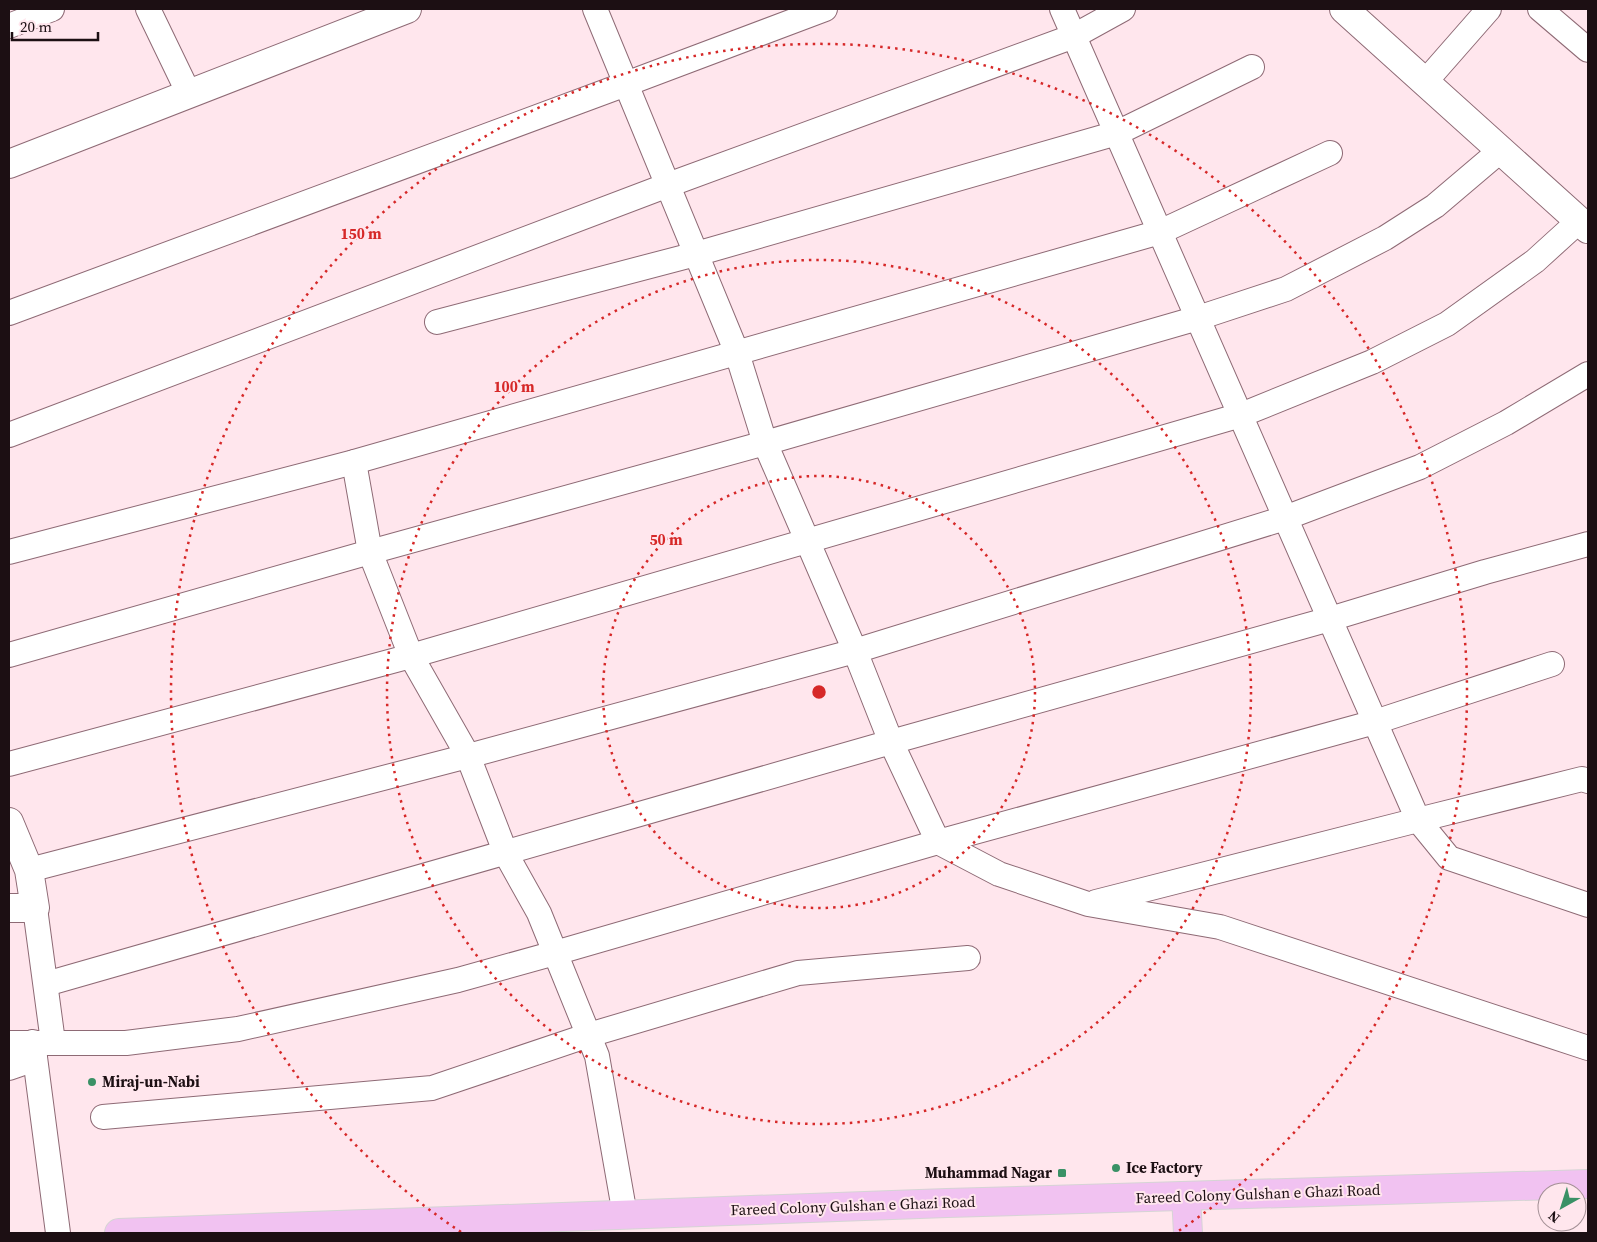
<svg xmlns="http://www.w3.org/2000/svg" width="1597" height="1242" font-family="'Source Serif 4',serif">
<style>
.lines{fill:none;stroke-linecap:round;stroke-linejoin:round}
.minor-casing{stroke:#8e6a75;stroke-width:26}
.tertiary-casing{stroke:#8e6a75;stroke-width:30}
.primary-casing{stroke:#d6d4d5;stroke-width:30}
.minor{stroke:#fff;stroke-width:24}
.tertiary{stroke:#fff;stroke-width:28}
.primary{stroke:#f1c2f1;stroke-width:28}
.ring{fill:none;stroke:#d62828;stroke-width:2.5;stroke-dasharray:2.5 5}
.poi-dot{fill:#3a9166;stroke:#ffe6ed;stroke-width:2}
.labels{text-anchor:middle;stroke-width:4;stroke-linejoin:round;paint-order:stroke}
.poi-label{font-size:15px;font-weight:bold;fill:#1c0f13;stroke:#ffe6ed;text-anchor:start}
.street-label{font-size:15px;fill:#1c0f13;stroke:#ffe6ed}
.centre{fill:#d62828;stroke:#ffe6ed;stroke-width:2.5}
.ring-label{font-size:15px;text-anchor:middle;font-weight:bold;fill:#d62828;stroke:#ffe6ed;stroke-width:4;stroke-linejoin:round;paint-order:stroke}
</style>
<rect width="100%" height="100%" fill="#ffe6ed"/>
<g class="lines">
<!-- minor casing -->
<g class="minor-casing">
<g id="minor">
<path d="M148 9 189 94"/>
<path d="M595 9 737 353 765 443 855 651 891 742 938 842 1375 722 1552 664"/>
<path d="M1062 9 1418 820 1449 858 1588 905"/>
<path d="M1540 9 1588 50"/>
<path d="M9 26 52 9"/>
<path d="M1425 82 1489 9"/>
<path d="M9 313 626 84 825 9"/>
<path d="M437 322 696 254 1117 133 1252 67"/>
<path d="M9 435 668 185 1074 36 1123 9"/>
<path d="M354 462 370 552 411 656 468 756 506 854 539 913 597 1056 625 1215"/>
<path d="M9 552 354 462 1160 232 1330 153"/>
<path d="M9 655 370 552 765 443 1198 318 1286 289 1385 238 1435 206 1501 150"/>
<path d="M9 764 411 656 1241 415 1372 362 1447 324 1535 261 1579 221"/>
<path d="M29 870 468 756 855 651 1285 518 1420 467 1506 423 1588 374"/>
<path d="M1096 902 1418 820 1582 779 1588 781"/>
<path d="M35 908 53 1042"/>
<path d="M46 984 891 742 1330 619 1485 572 1588 544"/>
<path d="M33 1042 58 1233"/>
<path d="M9 1043H126L238 1029 458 980 555 953 938 842 999 874 1088 904 1220 927 1588 1048"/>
<path d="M9 1068 35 1059"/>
<path d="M103 1117 432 1088 589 1035 798 973 968 958"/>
</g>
</g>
<!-- tertiary casing -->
<g class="tertiary-casing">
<g id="tertiary">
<path d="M1344 9 1588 229"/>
<path d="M9 164 407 9"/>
<path d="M9 822 29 870 35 908H9"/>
</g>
</g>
<!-- primary casing -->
<g class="primary-casing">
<g id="primary">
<path d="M1186 1196 1188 1233"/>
<path d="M119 1233 947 1203 1588 1184"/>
</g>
</g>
<!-- minor -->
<use href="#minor" class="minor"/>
<!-- tertiary -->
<use href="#tertiary" class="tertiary"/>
<!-- primary -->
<use href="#primary" class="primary"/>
</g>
<!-- distance rings -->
<g class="ring">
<circle cx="819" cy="692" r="216"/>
<circle cx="819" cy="692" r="432"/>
<path d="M461 1232A648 648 0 1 1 1177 1232"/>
</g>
<!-- markers -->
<g class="poi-dot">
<circle cx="92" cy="1082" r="5"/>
<circle cx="1116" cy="1168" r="5"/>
<rect x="1057" y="1168" width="10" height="10" rx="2.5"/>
</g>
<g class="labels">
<!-- poi labels -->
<g class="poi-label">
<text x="102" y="1087">Miraj-un-Nabi</text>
<text x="1126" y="1173">Ice Factory</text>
<text x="1052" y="1178" text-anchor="end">Muhammad Nagar</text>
</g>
<!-- street labels -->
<g class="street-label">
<text transform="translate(1258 1194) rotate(-2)" y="5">Fareed Colony Gulshan e Ghazi Road</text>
<text transform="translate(853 1206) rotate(-2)" y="5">Fareed Colony Gulshan e Ghazi Road</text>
</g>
</g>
<circle cx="819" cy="692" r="8" class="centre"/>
<g class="ring-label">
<text x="361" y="239">150 m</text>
<text x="514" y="392">100 m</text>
<text x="666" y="545">50 m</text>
</g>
<!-- border -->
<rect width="1597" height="1242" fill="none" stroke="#1c0f13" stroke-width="20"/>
<!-- north arrow -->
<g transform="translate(1562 1207) rotate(219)"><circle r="24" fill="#ffe6ed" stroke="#a49096"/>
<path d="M0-4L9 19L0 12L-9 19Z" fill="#3a9166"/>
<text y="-8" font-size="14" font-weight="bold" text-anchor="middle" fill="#1c0f13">N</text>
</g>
<!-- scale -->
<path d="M12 32v8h86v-8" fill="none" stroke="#1c0f13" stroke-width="2.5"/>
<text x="20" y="32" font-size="15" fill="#1c0f13" stroke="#ffe6ed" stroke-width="4" paint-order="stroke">20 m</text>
</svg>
